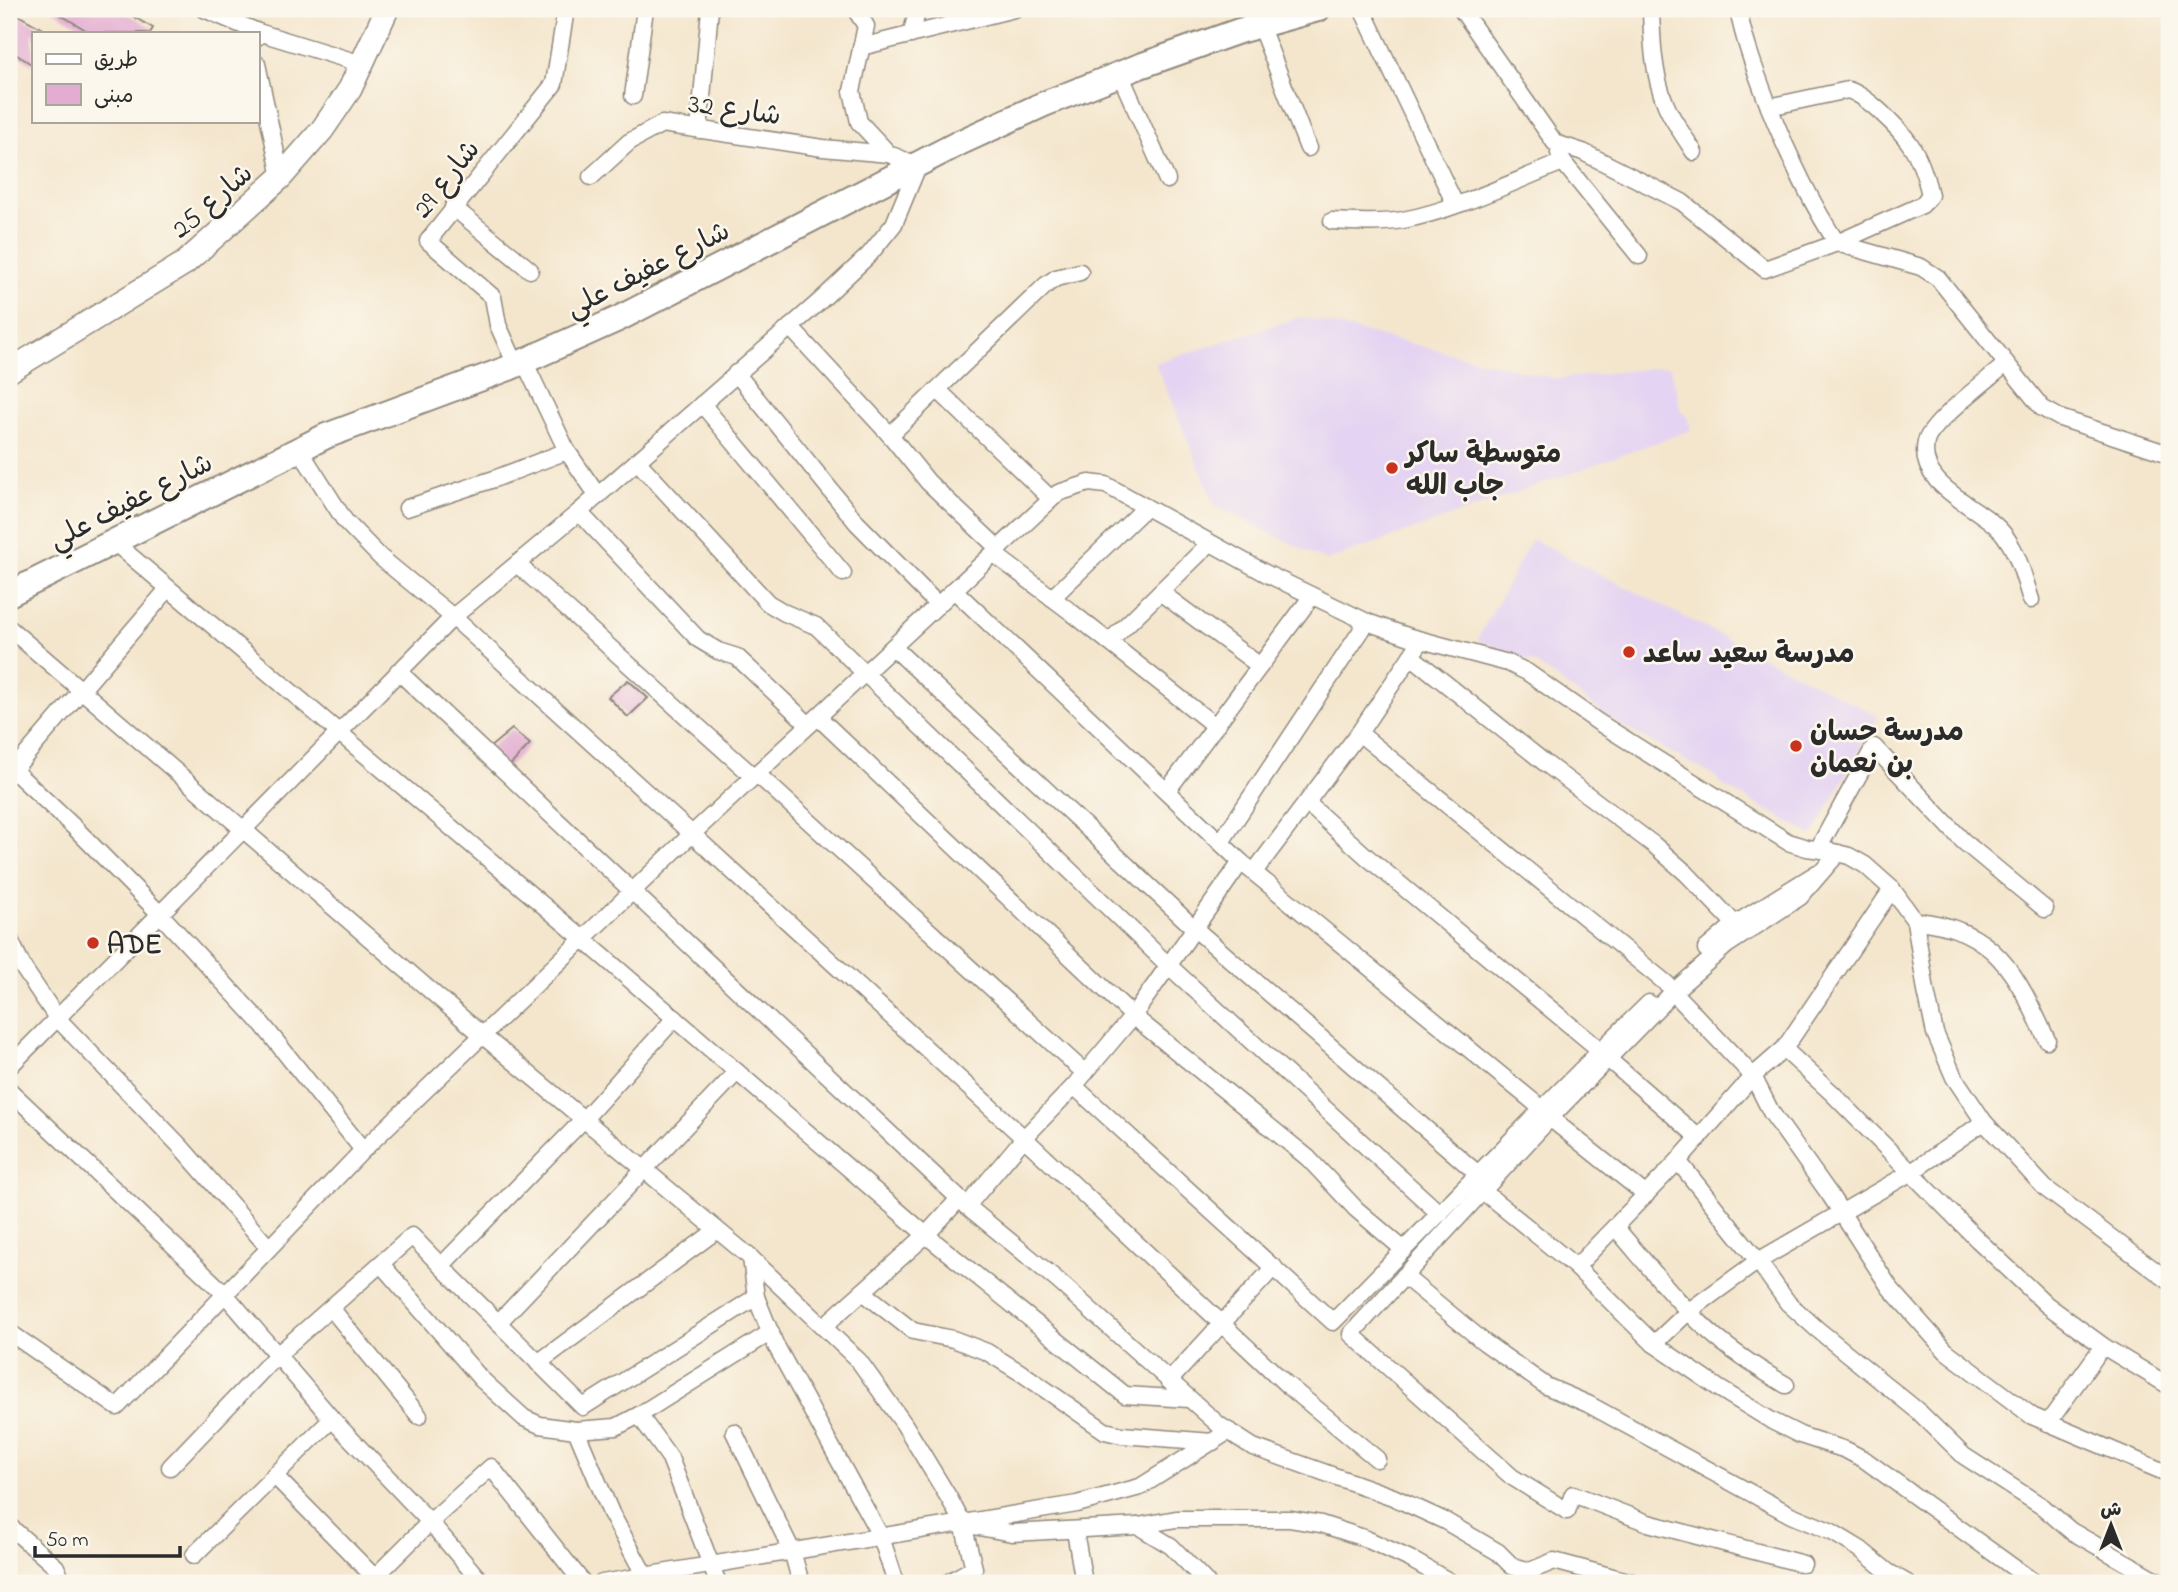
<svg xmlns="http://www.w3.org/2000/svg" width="2178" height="1592" font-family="'Indie Flower','Playpen Sans Arabic',sans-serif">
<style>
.built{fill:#e4d3f2}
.building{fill:#e3acd1}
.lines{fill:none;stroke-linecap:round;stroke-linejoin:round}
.street-casing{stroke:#90887c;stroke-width:19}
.secondary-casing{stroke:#90887c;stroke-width:26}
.primary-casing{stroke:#90887c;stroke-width:28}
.street{stroke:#fff;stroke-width:16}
.secondary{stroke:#fff;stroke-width:23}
.primary{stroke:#fff;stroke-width:24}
.poi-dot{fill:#c8321e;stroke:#fbf7ec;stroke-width:2.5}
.labels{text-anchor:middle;stroke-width:5;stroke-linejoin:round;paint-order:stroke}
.street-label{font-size:28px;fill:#2b2b2b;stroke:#fbf7ec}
.poi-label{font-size:28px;font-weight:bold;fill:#2b2b2b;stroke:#fbf7ec;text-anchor:start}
</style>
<rect width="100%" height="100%" fill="#fbf7ec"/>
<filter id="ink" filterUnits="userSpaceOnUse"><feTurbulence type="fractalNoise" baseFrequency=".0143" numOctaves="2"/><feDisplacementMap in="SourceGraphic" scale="14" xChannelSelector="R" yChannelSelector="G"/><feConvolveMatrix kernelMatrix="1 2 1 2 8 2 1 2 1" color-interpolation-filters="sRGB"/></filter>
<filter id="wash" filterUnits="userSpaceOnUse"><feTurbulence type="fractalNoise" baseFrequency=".00686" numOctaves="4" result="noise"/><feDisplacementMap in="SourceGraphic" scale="28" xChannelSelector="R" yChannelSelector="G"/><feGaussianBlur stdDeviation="1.57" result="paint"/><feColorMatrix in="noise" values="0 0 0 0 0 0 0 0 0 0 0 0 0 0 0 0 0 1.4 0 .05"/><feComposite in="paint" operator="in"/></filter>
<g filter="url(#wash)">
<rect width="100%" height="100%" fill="#f4e6cd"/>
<!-- built -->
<g class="built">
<path d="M1301 317 1556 379 1670 366 1681 410 1688 417 1691 430 1326 561 1216 506 1155 363Z"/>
<path d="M1532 539 1878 716 1813 835 1723 786 1716 777 1617 723 1535 663 1477 640Z"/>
</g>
<g id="blocks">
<!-- building -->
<g class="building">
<path d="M51 9H120L153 28 150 33H91Z"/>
<path d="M9 10 50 33H33V65L9 50Z"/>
<path d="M628 680 648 698 628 717 608 697Z"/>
<path d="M512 729 530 744 507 769 489 748Z"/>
</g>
</g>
</g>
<g filter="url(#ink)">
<use href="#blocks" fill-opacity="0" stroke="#90887c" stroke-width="2"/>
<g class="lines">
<!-- street casing -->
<g class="street-casing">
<g id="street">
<path d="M204 9 258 32"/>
<path d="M1362 9 1455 204"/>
<path d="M1461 9 1555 143 1583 152 1682 202 1765 269 1837 243 1922 205 1930 195C1926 178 1920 158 1910 144 1899 128 1866 95 1848 90L1769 107"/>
<path d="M1651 9C1652 41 1653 75 1666 105 1673 122 1685 137 1694 152"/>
<path d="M1738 9C1744 42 1757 75 1769 107 1788 154 1809 200 1837 243L1921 267 1938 278 2042 408 2060 418 2169 454"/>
<path d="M1260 25 1308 148"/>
<path d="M911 35 918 9"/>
<path d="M257 37 258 32 362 64"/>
<path d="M861 47 1014 9"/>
<path d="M257 64 281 177"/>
<path d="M1120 74 1167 180"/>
<path d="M633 96 645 9"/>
<path d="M699 130 710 9"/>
<path d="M1559 153 1563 162 1639 256"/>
<path d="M591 177 629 142 662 124 823 148 889 154"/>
<path d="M453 207 530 270"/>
<path d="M1332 221C1355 222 1380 224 1403 220 1456 210 1512 182 1563 162"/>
<path d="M790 327 890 435 928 482 999 549"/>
<path d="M524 361 567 451 598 496"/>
<path d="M2006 364C1989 379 1930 423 1926 442 1916 489 1984 506 2005 536 2019 555 2024 578 2031 600"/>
<path d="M516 365 498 325 493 297 428 241 554 84 566 9"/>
<path d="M736 373 857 523 938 605"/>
<path d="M938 390 1051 499"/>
<path d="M702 404 843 573"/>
<path d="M890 435 1046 285 1056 278 1080 272"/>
<path d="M299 449 345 521 380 557 453 617 692 834 1024 1138 1285 1383 1377 1459"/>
<path d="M637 461 768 603 785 613 816 626 1168 965 1440 1214"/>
<path d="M407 508 494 479 567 451"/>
<path d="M579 512 698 639 718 651 737 657 809 725"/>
<path d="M114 542 583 939 926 1235 1125 1395 1189 1399"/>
<path d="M994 554 1071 612 1215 726"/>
<path d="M517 564 754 777"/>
<path d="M954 590 1241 862 1541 1108"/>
<path d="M1160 592 1260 666"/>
<path d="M1052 598 1146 507"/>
<path d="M9 628 482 1035 751 1258 859 1361 904 1424 949 1498 963 1524 974 1568 947 1583"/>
<path d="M1109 642 1210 543"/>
<path d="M893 647 1194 928 1479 1175"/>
<path d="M1411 656 1545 763 1654 845 1686 873 1735 924"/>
<path d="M398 671 967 1206 1057 1280 1219 1425 1253 1447 1393 1497 1445 1521 1498 1552 1512 1566 1530 1571 1554 1561 1635 1583"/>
<path d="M818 717 1133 1016 1308 1158 1356 1209 1404 1250"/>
<path d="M1359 733 1667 984"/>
<path d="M13 770 75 828 159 913 262 1024 363 1150"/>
<path d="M757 774 1085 1073"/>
<path d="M9 775 168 589"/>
<path d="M1167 791 1312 596"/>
<path d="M1307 803 1367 857 1600 1050"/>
<path d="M1221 842 1367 622"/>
<path d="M1818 849 1874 747 1963 841 2045 909"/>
<path d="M1254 872 1359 733 1417 647"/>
<path d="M1915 921C1995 927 2017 975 2047 1040"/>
<path d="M9 938 24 969 57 1018 181 1147 269 1248"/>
<path d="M1706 949 1735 924 1817 873"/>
<path d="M1673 992 1753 1076 1771 1112 1830 1195 1890 1288 1946 1351 2032 1416 2169 1474"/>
<path d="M675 1018 585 1118 441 1266 583 1407 756 1297"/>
<path d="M1784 1049 1832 1093 1978 1240 2047 1305 2103 1346 2169 1386"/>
<path d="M1608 1059 1699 1138"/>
<path d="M9 1067 453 617 579 512 819 302 869 255 894 224 918 166 889 154 859 122 852 91 866 26 855 9"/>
<path d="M1074 1086 1333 1322C1438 1215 1542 1107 1649 1003"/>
<path d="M9 1090 225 1294 332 1419 430 1522 482 1583"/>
<path d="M1550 1118 1646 1195"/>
<path d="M1678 1161 1758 1261 1788 1303 1817 1329 1919 1412 1964 1456 2043 1507 2071 1531 2162 1583"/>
<path d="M1484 1192 1576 1267 1654 1344 1720 1389 1772 1421 1800 1435 1846 1450 1865 1460 2035 1583"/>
<path d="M967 1206 1024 1138 1074 1086 1133 1016 1241 862"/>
<path d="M1615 1227C1648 1265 1680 1307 1718 1339 1740 1357 1762 1371 1786 1385"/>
<path d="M751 1258 756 1297 775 1344 881 1537 896 1583"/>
<path d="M381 1264 481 1379 524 1418 540 1425 576 1430 616 1427 639 1415 771 1332"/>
<path d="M1576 1267 1678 1161 1753 1076 1784 1049 1892 889"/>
<path d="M1404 1276 1484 1342 1546 1386 1588 1404 1791 1515 1832 1532 1860 1549 1888 1572 1907 1583"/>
<path d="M863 1292 913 1331 953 1339 987 1352 1023 1374 1105 1431 1122 1435 1213 1442"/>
<path d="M331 1308 419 1416"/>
<path d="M498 1323 737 1072"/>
<path d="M823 1327 926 1235 959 1199"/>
<path d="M9 1332 117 1407 363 1150 692 834 1058 493 1089 483 1106 485 1267 574 1367 622 1410 637 1508 663 1527 672 1598 722 1788 842 1807 848 1829 851 1849 856 1865 865 1892 889 1915 921 1926 991 1935 1033 1954 1077 1984 1122 2045 1188 2169 1281"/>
<path d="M1654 1344 1689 1311 1758 1261 1910 1173 1984 1122"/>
<path d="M538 1363 717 1230"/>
<path d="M1169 1381 1274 1267"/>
<path d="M639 1415 670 1458 718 1583"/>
<path d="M2048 1423 2103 1346"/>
<path d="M576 1430 611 1513 645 1576"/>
<path d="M734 1432 792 1551 801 1583"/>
<path d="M170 1467 276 1356 412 1236 441 1266"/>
<path d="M274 1475 380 1583"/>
<path d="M9 1526 56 1567 63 1583"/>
<path d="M973 1526 1012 1533 1138 1526 1176 1519H1290L1321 1524 1364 1538 1410 1559 1452 1583"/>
<path d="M1138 1526 1171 1546 1207 1583"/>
<path d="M1075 1531 1084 1583"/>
<path d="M194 1555 332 1419"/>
<path d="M1803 1564 1648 1523 1573 1494 1567 1511 1512 1477 1351 1334 1550 1118 1673 992 1727 945 1800 897 1838 853"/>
<path d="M369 1583 430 1522 491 1467 583 1583"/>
<path d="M602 1583 1077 1504 1140 1487 1229 1431"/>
</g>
</g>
<!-- secondary casing -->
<g class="secondary-casing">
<path id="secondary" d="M9 371 185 263 281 177 322 130 350 89 387 9"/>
</g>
<!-- primary casing -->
<g class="primary-casing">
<path id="primary" d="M9 594 326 436 509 368 618 319 959 143 1044 104 1140 66 1239 31 1318 9"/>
</g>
<!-- street -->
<use href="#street" class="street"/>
<!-- secondary -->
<use href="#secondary" class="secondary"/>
<!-- primary -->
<use href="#primary" class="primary"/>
</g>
</g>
<!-- markers -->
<g class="poi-dot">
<circle cx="1392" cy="468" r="7"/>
<circle cx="1629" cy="652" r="7"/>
<circle cx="1796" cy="746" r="7"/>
<circle cx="93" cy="943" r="7"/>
</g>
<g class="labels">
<!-- street labels -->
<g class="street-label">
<text transform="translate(735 108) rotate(8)" y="10">شارع 32</text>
<text transform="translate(445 178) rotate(-52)" y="10">شارع 29</text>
<text transform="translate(211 200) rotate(-41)" y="10">شارع 25</text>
<text transform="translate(647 268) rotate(-27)" y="10">شارع عفيف علي</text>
<text transform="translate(130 500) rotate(-27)" y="10">شارع عفيف علي</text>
</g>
<!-- poi labels -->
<g class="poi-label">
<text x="1406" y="462">متوسطة ساكر<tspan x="1406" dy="32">جاب الله</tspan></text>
<text x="1643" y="662">مدرسة سعيد ساعد</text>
<text x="1810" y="740">مدرسة حسان<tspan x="1810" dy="32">بن نعمان</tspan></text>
<text x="107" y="953">ADE</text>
</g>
</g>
<!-- margin -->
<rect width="2178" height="1592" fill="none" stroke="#fbf7ec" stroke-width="35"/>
<!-- legend -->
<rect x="32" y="32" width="228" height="91" fill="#fbf7ec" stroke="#a8a59f" stroke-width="2"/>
<rect x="46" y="54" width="35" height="10" fill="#ffffff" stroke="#a8a59f" stroke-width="2"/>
<text x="94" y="66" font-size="21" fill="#2b2b2b">طريق</text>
<rect x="46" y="84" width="35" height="21" fill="#e3acd1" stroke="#a8a59f" stroke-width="2"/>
<text x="94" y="102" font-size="21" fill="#2b2b2b">مبنى</text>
<!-- north arrow -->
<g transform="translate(2111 1525)" stroke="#fbf7ec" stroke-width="5" paint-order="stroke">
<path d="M0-5L12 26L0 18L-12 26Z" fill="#2b2b2b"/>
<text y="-10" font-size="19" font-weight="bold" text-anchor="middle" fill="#2b2b2b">ش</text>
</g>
<!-- scale -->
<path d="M35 1546v10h145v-10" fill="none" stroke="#2b2b2b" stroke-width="3.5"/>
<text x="46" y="1546" font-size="21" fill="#2b2b2b" stroke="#fbf7ec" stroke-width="5" paint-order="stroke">50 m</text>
</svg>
